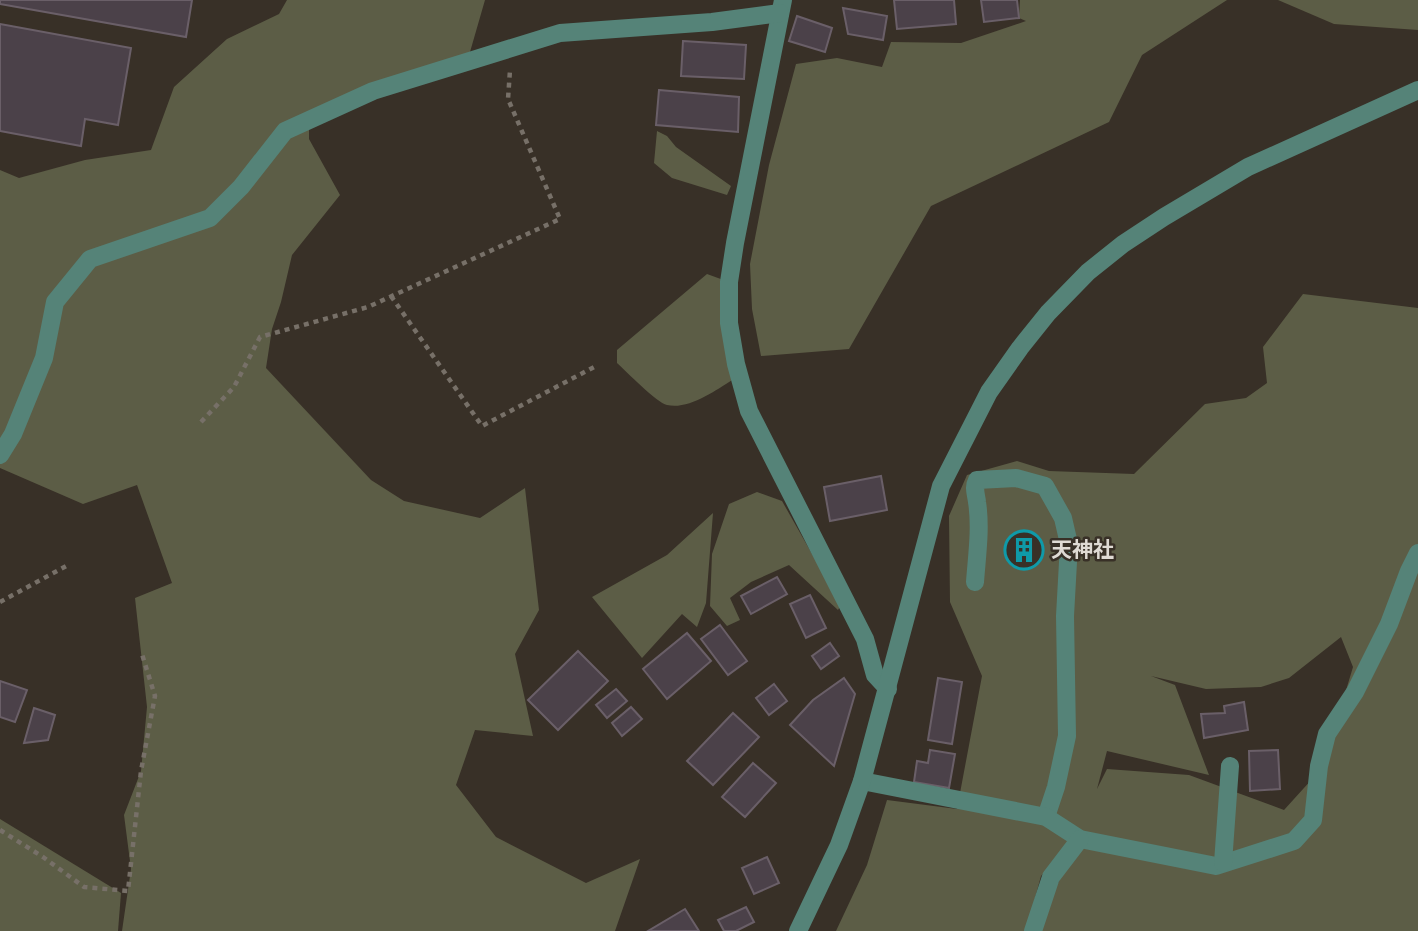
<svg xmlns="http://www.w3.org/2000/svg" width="1418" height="931" font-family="Inter,'Noto Sans JP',sans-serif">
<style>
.green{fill:#5c5d46;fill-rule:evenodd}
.building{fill:#4b4149;stroke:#6a5f68;stroke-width:2}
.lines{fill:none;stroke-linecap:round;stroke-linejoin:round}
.path{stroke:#777068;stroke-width:4.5;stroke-dasharray:5 5;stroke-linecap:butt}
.minor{stroke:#558378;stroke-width:18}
.labels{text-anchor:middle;stroke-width:5;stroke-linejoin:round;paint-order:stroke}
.poi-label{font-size:21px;font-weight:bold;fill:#dfdad4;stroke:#383027;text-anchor:start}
</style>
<rect width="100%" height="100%" fill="#383027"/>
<!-- green -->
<g class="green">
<path d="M287 0H485L470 52 309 120V139L340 195 292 255 281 302 272 329 266 368 371 480 404 501 480 518 525 488 539 610 515 654 533 736 475 730 456 785 496 837 586 883 640 859 615 931H122L131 869 124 815 141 771 147 707 135 598 172 583 137 485 83 504 0 468V170L19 178 85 160 151 150 174 87 227 39 279 14Z"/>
<path d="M1020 0H1227L1142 55 1109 122 931 206 849 349 761 356 752 309 750 264 769 165 796 64 837 58 882 67 891 42 961 43 1026 21 1019 18Z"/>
<path d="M1278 0H1418V30L1334 24Z"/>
<path d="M657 131 667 136 676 147 731 186 727 195 672 178 654 163Z"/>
<path d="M707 274 729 282 732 380C715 391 688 410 667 405 657 403 626 371 617 363V350Z"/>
<path d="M1303 294 1418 308V931H1035L1081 835 1041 876 1026 931H836L867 865 887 800 957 809 982 676 950 602 949 516 967 475 1017 461 1049 471 1134 474 1205 404 1246 398 1267 383 1263 347ZM1341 637 1353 667 1323 767 1284 810 1189 775 1107 769 1097 789 1107 751 1209 775 1175 685 1151 676 1206 689 1261 687 1289 678ZM1104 845 1213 866 1187 869Z"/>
<path d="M757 492 782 501 841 605 838 610 789 565 751 582 730 598 740 620 727 626 710 606 712 554 729 504Z"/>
<path d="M713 513 706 603 697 627 682 614 642 658 592 597 667 555Z"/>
<path d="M0 819 121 893 118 931H0Z"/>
</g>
<!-- building -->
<g class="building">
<path d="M0 0H192L186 37 0 4Z"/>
<path d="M894 0H954L956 24 897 29Z"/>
<path d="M981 0H1017L1019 18 984 22Z"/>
<path d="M843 8 887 16 883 40 848 34Z"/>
<path d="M797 16 832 28 825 52 789 41Z"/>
<path d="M0 24 131 48 118 125 85 119 81 146 0 131Z"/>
<path d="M683 41 746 45 744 79 681 76Z"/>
<path d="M659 90 739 97 738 132 656 125Z"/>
<path d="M881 476 887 510 830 521 824 487Z"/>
<path d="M1017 538 1035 541 1032 563 1013 559Z"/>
<path d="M777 577 787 594 751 614 741 596Z"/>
<path d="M810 595 826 628 806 638 790 604Z"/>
<path d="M720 625 747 661 728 675 701 639Z"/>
<path d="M687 633 711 661 667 699 643 669Z"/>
<path d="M830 643 839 656 821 669 812 656Z"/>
<path d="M578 651 608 681 558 730 528 700Z"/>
<path d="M844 678 855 694 834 766 790 725 813 700Z"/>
<path d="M938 678 962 682 952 744 928 740Z"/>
<path d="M0 681 27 690 15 722 0 717Z"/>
<path d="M774 684 787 701 769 715 756 698Z"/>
<path d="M616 689 627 701 607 718 596 705Z"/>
<path d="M1244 702 1248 730 1204 738 1201 714 1225 713 1224 706Z"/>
<path d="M631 707 642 719 622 736 612 723Z"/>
<path d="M34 708 55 715 48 740 24 743Z"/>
<path d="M733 713 759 737 713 785 687 761Z"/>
<path d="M930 750 955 754 949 788 914 782 917 761 928 763Z"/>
<path d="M1278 750 1280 789 1250 791 1249 751Z"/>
<path d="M753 763 776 783 745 817 722 797Z"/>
<path d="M767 857 779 883 754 894 742 868Z"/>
<path d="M746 907 754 922 736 931H724L718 920Z"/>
<path d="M685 909 699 931H648Z"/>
</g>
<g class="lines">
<!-- path -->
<g class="path">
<path d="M391 296 482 426 598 365"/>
<path d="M201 422 234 387 260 337 368 307 560 219 508 99 510 70"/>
<path d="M0 602 68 565"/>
<path d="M0 830 43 857 84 887 128 891 141 771 155 696 141 651"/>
</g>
<!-- minor -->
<g class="minor">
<path d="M783 0 735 243 729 282V323L736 364 749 411 865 639 875 675 888 689"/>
<path d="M0 455 13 434 44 358 55 302 90 259 210 218 241 187 285 131 373 91 560 33 712 22 780 13"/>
<path d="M975 582C977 555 981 528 977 502 976 493 973 488 977 480L1016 478 1045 486 1063 518 1069 544 1065 616 1067 736 1056 787 1046 817"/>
<path d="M862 781 1046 817 1080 839 1216 866 1294 841 1313 820 1319 766 1327 734 1355 692 1389 624 1409 571 1418 553"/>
<path d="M1223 863 1230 766"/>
<path d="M798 931 839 845 862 781 941 486 989 392 1020 348 1048 313 1088 272 1123 244 1164 217 1248 167 1418 90"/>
<path d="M1033 931 1051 877 1080 839"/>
</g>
</g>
<!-- icons -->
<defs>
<g id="building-ring" transform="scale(2.0125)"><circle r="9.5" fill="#383027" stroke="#0f9aa8" stroke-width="1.5"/><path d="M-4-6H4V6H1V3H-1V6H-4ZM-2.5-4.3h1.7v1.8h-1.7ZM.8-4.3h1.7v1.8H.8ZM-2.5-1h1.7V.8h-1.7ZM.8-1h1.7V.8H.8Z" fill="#0f9aa8"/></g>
</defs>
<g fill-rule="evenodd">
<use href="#building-ring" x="1024" y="550"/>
</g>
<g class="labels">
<!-- poi labels -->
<g class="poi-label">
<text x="1051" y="557">天神社</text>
</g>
</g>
</svg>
